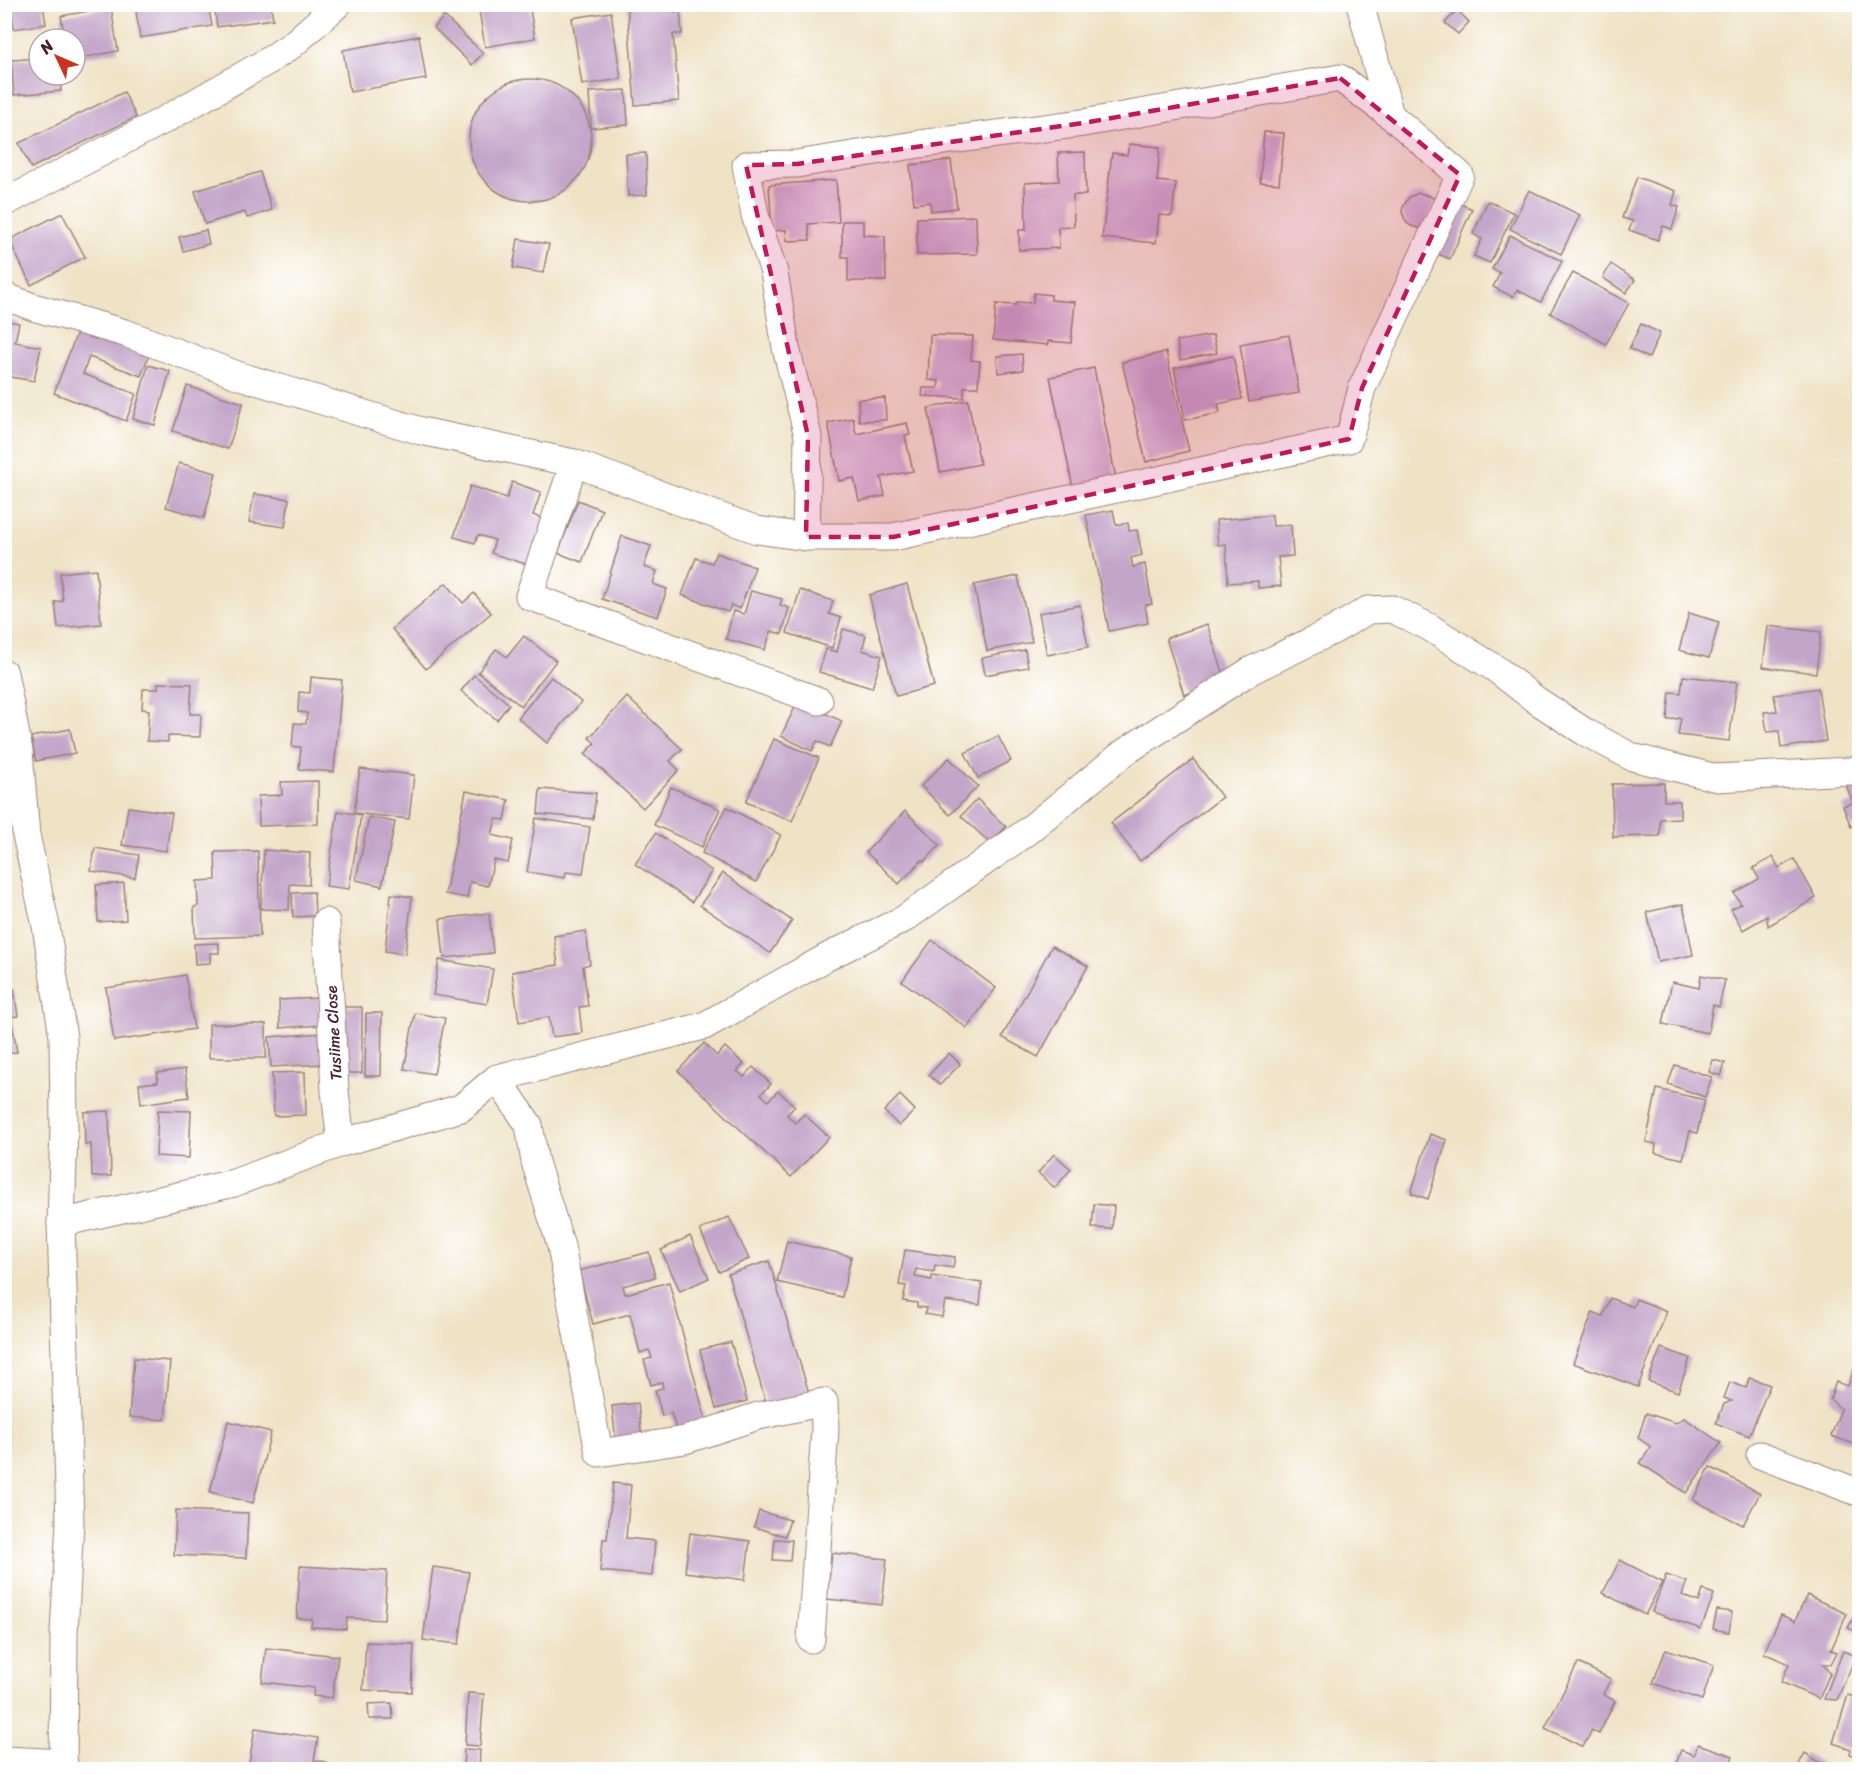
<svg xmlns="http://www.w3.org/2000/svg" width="1864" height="1774" font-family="Sriracha,sans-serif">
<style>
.building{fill:#c3a5c9}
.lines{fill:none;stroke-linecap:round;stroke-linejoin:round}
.minor-casing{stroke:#9c8178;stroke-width:29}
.minor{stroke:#fff;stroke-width:27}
.marked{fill:#c2185b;fill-opacity:0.2;stroke:#c2185b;stroke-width:4.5;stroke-dasharray:12 8;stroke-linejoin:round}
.labels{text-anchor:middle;stroke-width:4.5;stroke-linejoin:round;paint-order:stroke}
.street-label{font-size:16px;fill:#4a1f2b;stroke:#fff}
</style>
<rect width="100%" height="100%" fill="#fff"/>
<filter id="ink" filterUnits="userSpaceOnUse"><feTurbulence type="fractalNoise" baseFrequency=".0167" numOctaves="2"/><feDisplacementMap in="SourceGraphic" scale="12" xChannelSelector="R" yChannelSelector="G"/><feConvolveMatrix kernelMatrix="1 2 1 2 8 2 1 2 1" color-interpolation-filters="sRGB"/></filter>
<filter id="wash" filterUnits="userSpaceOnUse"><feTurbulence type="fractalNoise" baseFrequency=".008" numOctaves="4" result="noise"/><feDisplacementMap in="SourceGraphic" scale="24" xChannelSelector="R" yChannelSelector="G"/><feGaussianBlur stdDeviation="1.35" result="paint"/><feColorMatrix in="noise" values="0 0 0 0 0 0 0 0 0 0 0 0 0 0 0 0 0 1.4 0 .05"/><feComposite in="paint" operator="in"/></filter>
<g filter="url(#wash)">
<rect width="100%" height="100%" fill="#efe3c6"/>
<g id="blocks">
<!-- building -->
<g class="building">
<path d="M10 4H43L46 24 14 29Z"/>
<path d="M135 4H208L212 26 140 38Z"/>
<path d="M214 4H271L273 19 217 27Z"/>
<path d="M478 4H529L535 38 485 47Z"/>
<path d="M627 4H674L675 12 680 11 682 34H673L679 101 635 105Z"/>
<path d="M111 7 118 51 75 59V39H65L61 16Z"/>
<path d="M1457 10 1469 22 1458 34 1445 23Z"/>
<path d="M611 12 621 79 582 85 572 18Z"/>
<path d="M444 16 483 53 472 65 434 28Z"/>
<path d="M419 36 426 79 350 92 343 50Z"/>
<path d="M39 58V75H60L61 91 14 95 11 60Z"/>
<circle cx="530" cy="140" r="61"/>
<path d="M626 90 628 125 591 128 589 92Z"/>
<path d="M124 92 136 117 31 168 19 143Z"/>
<path d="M1264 132 1284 133 1279 184 1260 182Z"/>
<path d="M1129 144 1160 147 1157 181 1176 183 1172 216 1159 215 1156 243 1102 238 1112 153 1127 155Z"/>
<path d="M1085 152 1086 195H1073L1074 226 1058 227 1059 248 1019 250V230H1026L1025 183 1059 181 1058 153Z"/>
<path d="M646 153 647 195 628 196 626 154Z"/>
<path d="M951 160 957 208 931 211 930 202 914 204 910 165Z"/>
<path d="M260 172 272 210 247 218 245 212 205 224 195 191Z"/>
<path d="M1637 177 1676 191 1672 205 1679 207 1672 229 1663 226 1658 240 1629 230 1633 221 1622 218Z"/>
<path d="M836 180 839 222 808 224 810 240 787 241 786 230 772 231 769 185Z"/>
<path d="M1529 190 1580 215 1561 254 1510 229Z"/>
<path d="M1419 193 1430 196 1435 200 1423 229 1411 226 1406 222 1402 212 1403 207 1409 197Z"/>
<path d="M1454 201 1472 209 1450 259 1431 251Z"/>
<path d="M1488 201 1514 213 1490 263 1474 256 1482 239 1473 234Z"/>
<path d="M62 213 85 257 31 285 9 240Z"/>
<path d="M976 216 977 254 917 255V218Z"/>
<path d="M842 221H863V235L885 236 886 281H848V257H842Z"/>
<path d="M206 230 209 244 183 251 179 237Z"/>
<path d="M1510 235 1562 261 1541 302 1517 290 1513 297 1493 287 1500 273 1492 269Z"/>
<path d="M518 239 549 244 543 273 513 268Z"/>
<path d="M1611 264 1635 280 1626 293 1603 278Z"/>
<path d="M1573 273 1629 303 1606 344 1550 313Z"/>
<path d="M1034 293 1051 295V300L1075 302 1071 343 1048 341V345L993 340 996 304 1016 305 1017 302 1033 303Z"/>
<path d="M4 320 19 323 15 342 41 347 34 381 4 376Z"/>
<path d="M1641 324 1660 333 1649 358 1629 349Z"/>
<path d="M80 325 150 352 141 376 89 357 83 374 136 394 126 421 54 393Z"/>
<path d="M930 335 973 336 971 360 980 361 978 387H964V398L922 396 923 388H938L939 381 928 380Z"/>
<path d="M1213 335 1217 353 1180 360 1177 341Z"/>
<path d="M1289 335 1299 393 1249 402 1240 344Z"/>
<path d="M1166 352 1189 451 1146 462 1122 362Z"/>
<path d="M1022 354 1023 370 998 373 997 356Z"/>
<path d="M1233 356 1242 399 1218 404 1220 413 1185 420 1174 368Z"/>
<path d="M148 365 170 371 155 425 133 419Z"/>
<path d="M1094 368 1117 484 1074 493 1050 377Z"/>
<path d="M187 386 243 403 228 449 173 431Z"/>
<path d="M885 398 886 420 859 421 858 399Z"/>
<path d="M968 400 980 464 940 472 928 408Z"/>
<path d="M853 418 856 434 907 423 910 435 905 436 913 471 881 477 885 496 859 501 854 478 839 481 828 423Z"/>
<path d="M179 463 216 473 204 518 166 507Z"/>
<path d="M512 482 541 492 533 515 546 520 532 566 491 553 495 540 478 535 475 543 454 537 470 486 507 498Z"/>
<path d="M254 494 289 499 285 527 249 522Z"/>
<path d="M578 500 602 510 582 562 558 553Z"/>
<path d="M1113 510 1116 525 1128 523 1129 531 1137 530 1142 555 1131 558 1133 567 1145 564 1152 604 1145 605 1148 623 1109 631 1086 515Z"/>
<path d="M1272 515 1273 526 1291 525 1293 556 1278 557 1281 586 1258 588V581L1228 583 1226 544 1218 545 1216 520Z"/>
<path d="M622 536 651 546 644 567 657 571 653 584 667 589 658 617 602 599Z"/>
<path d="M716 553 755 567 740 609 731 605 728 612 682 595 696 558 712 563Z"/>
<path d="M96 569 101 624 58 628 55 602 63 601 60 573Z"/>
<path d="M1018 576 1032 642 987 651 974 585Z"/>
<path d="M446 583 463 603 474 593 491 613 426 669 392 629Z"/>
<path d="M907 584 934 686 896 696 869 595Z"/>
<path d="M800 590 833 601 829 614 841 618 832 648 787 633Z"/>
<path d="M751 591 782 599 780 605 789 608 782 634 771 631 765 650 726 639 733 611 744 614Z"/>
<path d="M1080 605 1088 647 1047 655 1039 613Z"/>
<path d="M1689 613 1719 622 1709 658 1679 650Z"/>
<path d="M1207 624 1226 681 1184 695 1166 638Z"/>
<path d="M1768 626 1821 632 1816 673 1763 667Z"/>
<path d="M843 629 866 635 862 650 882 656 872 688 819 672 826 649 837 652Z"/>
<path d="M524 636 556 661 521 706 478 672 496 649 507 657Z"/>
<path d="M1025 650 1028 667 985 675 982 658Z"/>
<path d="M474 675 509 704 497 720 461 691Z"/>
<path d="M1683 676 1737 682 1729 741 1678 735 1681 718 1667 720 1670 692 1681 693Z"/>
<path d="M311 677 342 680 334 772 299 769 301 747H292L294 723 306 724 307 713 298 712 299 692 310 693Z"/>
<path d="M551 677 581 702 547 743 518 718Z"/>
<path d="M158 683 192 684 190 714H201L200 737 168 736V742L147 741 149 710 142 709 143 689H158Z"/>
<path d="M1818 688 1826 741 1781 748 1779 731 1767 732 1764 712 1777 711 1774 695Z"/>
<path d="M627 697 682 749 670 761 679 770 643 808 585 754 595 743 589 738Z"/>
<path d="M798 701 842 721 830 747 817 741 812 751 781 736Z"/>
<path d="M70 729 75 753 36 761 31 737Z"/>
<path d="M998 736 1011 761 978 778 965 753Z"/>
<path d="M774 739 819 758 792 821 746 802Z"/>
<path d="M949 758 978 786 950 815 921 786Z"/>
<path d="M1193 759 1222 797 1140 861 1111 823Z"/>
<path d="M1860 765V823L1851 827 1843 806 1853 803 1841 772Z"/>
<path d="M360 769 414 775 409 819 354 813Z"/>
<path d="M318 781V824L259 826 258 796 282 795 281 782Z"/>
<path d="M1664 783V801H1680V818L1660 819V836L1613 837 1612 784Z"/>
<path d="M671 787 720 809 702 847 654 825Z"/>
<path d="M540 789 596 793 593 819 538 814Z"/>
<path d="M466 791 509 800 505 820 496 819 492 835 513 840 508 863 494 860 488 886 470 882 467 898 445 894Z"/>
<path d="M977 799 1006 827 990 843 961 816Z"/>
<path d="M128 807 172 813 166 851 122 845Z"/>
<path d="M727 807 781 835 756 882 702 853Z"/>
<path d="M338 811 361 815 349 889 326 886Z"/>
<path d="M905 811 940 845 924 862 922 860 899 884 866 852Z"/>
<path d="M369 817 395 822 382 886 356 880Z"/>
<path d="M536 818 590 827 583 874 566 872 565 878 527 872Z"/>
<path d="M656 833 712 871 692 902 635 864Z"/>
<path d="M95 848 139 855 135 878 91 871Z"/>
<path d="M264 850 310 853 309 885 290 884 289 910 261 909Z"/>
<path d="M258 851 260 936 195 938 194 907 198 906 197 881 216 880 215 852Z"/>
<path d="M1773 857 1779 868 1794 859 1816 898 1768 926 1767 916 1743 930 1731 909 1741 904 1734 893 1759 879 1753 868Z"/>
<path d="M723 873 792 921 770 953 700 905Z"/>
<path d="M124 883 126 920 98 922 96 885Z"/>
<path d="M314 892 315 916 293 917 292 893Z"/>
<path d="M391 894 412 897 405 954 385 951Z"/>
<path d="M1683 904 1693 955 1658 962 1647 912Z"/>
<path d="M489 913 493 953 444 958 440 919Z"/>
<path d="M586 931 590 964 583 966 588 1006 579 1007 582 1033 552 1037 549 1017 519 1022 512 972 558 965 554 936Z"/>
<path d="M932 940 996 988 967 1028 902 981Z"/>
<path d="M219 943V953H210V963L195 964 194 944Z"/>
<path d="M1052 946 1088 966 1038 1057 1002 1037Z"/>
<path d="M439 960 493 969 487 1004 433 995Z"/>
<path d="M185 975 194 1029 114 1041 106 988Z"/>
<path d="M1701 975 1725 980 1719 1007 1713 1005 1708 1033 1663 1024 1672 982 1699 988Z"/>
<path d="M14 989 18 1016 11 1017 17 1052 4 1054V991Z"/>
<path d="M319 998 321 1025 280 1028 279 1000Z"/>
<path d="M344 1007H362V1073H343Z"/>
<path d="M366 1013H382L381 1076H365Z"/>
<path d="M415 1013 445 1018 434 1074 404 1069Z"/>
<rect x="209" y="1024" width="57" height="34"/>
<path d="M323 1033 324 1064 271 1067 269 1037Z"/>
<path d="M704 1043 717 1056 725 1047 744 1064 737 1071 744 1077 753 1067 771 1084 761 1094 768 1101 778 1091 795 1106 787 1115 795 1123 804 1114 829 1137 791 1177 678 1071Z"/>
<path d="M949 1053 960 1064 940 1085 929 1075Z"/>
<path d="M1713 1060 1725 1063 1721 1076 1709 1072Z"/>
<path d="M1675 1065 1712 1077 1705 1097 1668 1084Z"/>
<path d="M185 1069 189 1097 141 1104 139 1084 158 1082 157 1073Z"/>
<path d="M305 1072 306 1115 274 1116 272 1073Z"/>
<path d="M1657 1089 1705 1100 1697 1133 1690 1131 1683 1159 1655 1153 1656 1144 1646 1142Z"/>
<path d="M900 1095 915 1110 899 1126 884 1111Z"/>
<path d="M158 1110 191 1111 189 1158 156 1156Z"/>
<path d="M109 1111 111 1176 92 1177 91 1144 85 1145 84 1112Z"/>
<path d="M1430 1134 1447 1140 1428 1199 1411 1193Z"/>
<path d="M1054 1154 1071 1169 1055 1188 1038 1173Z"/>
<path d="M1094 1204 1114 1206 1112 1229 1092 1228Z"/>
<path d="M729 1217 749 1259 719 1272 700 1230Z"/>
<path d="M690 1236 709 1278 680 1291 661 1250Z"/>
<path d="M787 1241 851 1256 842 1297 777 1282Z"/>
<path d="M905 1250 955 1257 953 1268 935 1265 934 1272 916 1269 915 1277 932 1280V1276L982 1283 980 1305 945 1301 942 1317 925 1314 926 1308 917 1307V1303L903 1301 906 1286 899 1285Z"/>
<path d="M649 1252 655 1277 623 1286 625 1294 669 1282 706 1421 676 1429 671 1413 662 1416 655 1390 663 1388 662 1382 651 1385 644 1360 652 1358 649 1350 640 1353 630 1314 593 1324 579 1271Z"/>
<path d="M769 1261 809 1393 767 1406 728 1274Z"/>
<path d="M1610 1298 1633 1307 1636 1299 1667 1311 1638 1387 1573 1363 1593 1312 1603 1316Z"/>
<path d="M731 1342 747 1401 716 1409 700 1350Z"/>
<path d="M1661 1348 1690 1358 1678 1392 1648 1381Z"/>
<path d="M134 1358 170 1361 165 1420 129 1417Z"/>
<path d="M1855 1366 1860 1368V1446L1831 1436 1841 1409 1830 1399 1836 1382 1848 1386Z"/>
<path d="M1750 1378 1770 1385 1749 1436 1716 1423 1724 1404 1732 1401 1724 1398 1730 1382 1746 1388Z"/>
<path d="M638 1403 642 1439 616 1443 612 1406Z"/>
<path d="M1646 1413 1676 1423 1684 1418 1721 1443 1686 1493 1640 1463 1651 1447 1638 1438Z"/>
<path d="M228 1421 271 1432 253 1503 210 1492Z"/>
<path d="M1710 1467 1760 1493 1743 1525 1693 1500Z"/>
<path d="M613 1483 631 1485 626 1538 655 1541 652 1576 600 1571 603 1539H607Z"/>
<path d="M176 1510 248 1513 246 1558 174 1555Z"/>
<path d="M759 1511 790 1520 785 1536 754 1527Z"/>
<path d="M690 1533 750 1541 745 1580 685 1572Z"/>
<path d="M775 1539 792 1540 790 1561 773 1560Z"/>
<path d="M832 1553 887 1559 882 1605 827 1599Z"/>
<path d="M1620 1560 1662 1582 1645 1615 1603 1593Z"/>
<path d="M300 1566 387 1571 384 1620 347 1618 346 1629 311 1627 312 1619 297 1618Z"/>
<path d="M433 1567 469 1572 459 1644 423 1640Z"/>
<path d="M1666 1575 1687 1582 1682 1595 1699 1602 1703 1590 1714 1594 1701 1629 1652 1612Z"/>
<path d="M1807 1595 1847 1614 1831 1650 1837 1652 1831 1664H1823L1830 1673 1819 1699 1781 1682 1789 1664 1764 1653 1781 1615 1795 1621Z"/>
<path d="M1717 1610 1732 1612 1729 1632 1713 1629Z"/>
<path d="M1855 1615 1860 1617V1633L1848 1628Z"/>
<path d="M366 1642 414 1644 412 1692 363 1690Z"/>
<path d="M266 1648 338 1656 332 1698 313 1696 314 1688 262 1682Z"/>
<path d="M1666 1649 1714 1665 1702 1700 1653 1683Z"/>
<path d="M1843 1651 1856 1656 1837 1700 1824 1699Z"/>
<path d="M1578 1663 1611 1679 1603 1694 1615 1701 1599 1734 1592 1730 1583 1747 1545 1728Z"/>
<path d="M468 1693 484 1694 480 1746 465 1745Z"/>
<path d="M1848 1695 1860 1698V1757L1850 1754 1851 1749 1833 1743Z"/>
<path d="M392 1703 393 1719H369L368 1704Z"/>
<path d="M255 1728 318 1738 314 1760 326 1762 325 1770 248 1769Z"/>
<path d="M1698 1744 1733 1756 1728 1770H1674L1681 1750 1694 1755Z"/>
<path d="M464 1749 480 1750 479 1770H463Z"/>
<path d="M1805 1753 1821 1763 1817 1770H1796Z"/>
<path d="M1425 1762 1449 1769V1770H1423Z"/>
</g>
</g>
</g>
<g filter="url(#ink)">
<use href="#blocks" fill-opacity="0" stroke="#9c8178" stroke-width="1.5"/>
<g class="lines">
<!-- minor casing -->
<g class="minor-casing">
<g id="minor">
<path d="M4 203 166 119 268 61 292 45 338 4"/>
<path d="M4 296 33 307 125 333 240 376 421 431 574 463 757 530 806 537H893L1349 439 1362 388 1460 175 1390 115 1360 4"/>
<path d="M574 463 529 596 819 701"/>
<path d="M806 537 808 436 786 348 774 272 755 215 746 165 797 164 920 144 1083 123 1340 78 1390 115"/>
<path d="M4 673 19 751 26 835 46 926 63 1037 64 1127 61 1223 70 1522 64 1633 63 1770"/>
<path d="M326 922 335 1091 341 1143"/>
<path d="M497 1078 529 1125 535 1162 561 1246 599 1453 685 1440 758 1416 824 1402 825 1429 811 1639"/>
<path d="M61 1223 234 1183 341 1143 461 1108 497 1078 704 1026 831 955 904 919 1025 833 1125 752 1250 671 1334 630 1368 610 1392 609 1429 627 1496 669 1536 700 1585 732 1632 757 1717 778 1850 771 1860 769"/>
<path d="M1760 1455 1860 1493"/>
<path d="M4 1760 64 1763"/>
</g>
</g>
<!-- minor -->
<use href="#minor" class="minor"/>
</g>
</g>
<!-- marked area -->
<path class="marked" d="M1340 78 1460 175 1362 388 1349 439 893 537H806L808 436 746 165 797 164 1083 123Z"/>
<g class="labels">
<!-- street labels -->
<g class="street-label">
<text transform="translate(333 1033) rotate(-93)" y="6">Tusiime Close</text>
</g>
</g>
<!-- margin -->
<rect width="1864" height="1774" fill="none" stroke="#fff" stroke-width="24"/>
<!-- north arrow -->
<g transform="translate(57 57) rotate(314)"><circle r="28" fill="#ffffff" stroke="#b7a5aa" stroke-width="1.5"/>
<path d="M0-4.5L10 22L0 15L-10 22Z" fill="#c8321e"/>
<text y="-9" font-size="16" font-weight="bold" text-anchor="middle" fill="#4a1f2b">N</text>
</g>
</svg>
